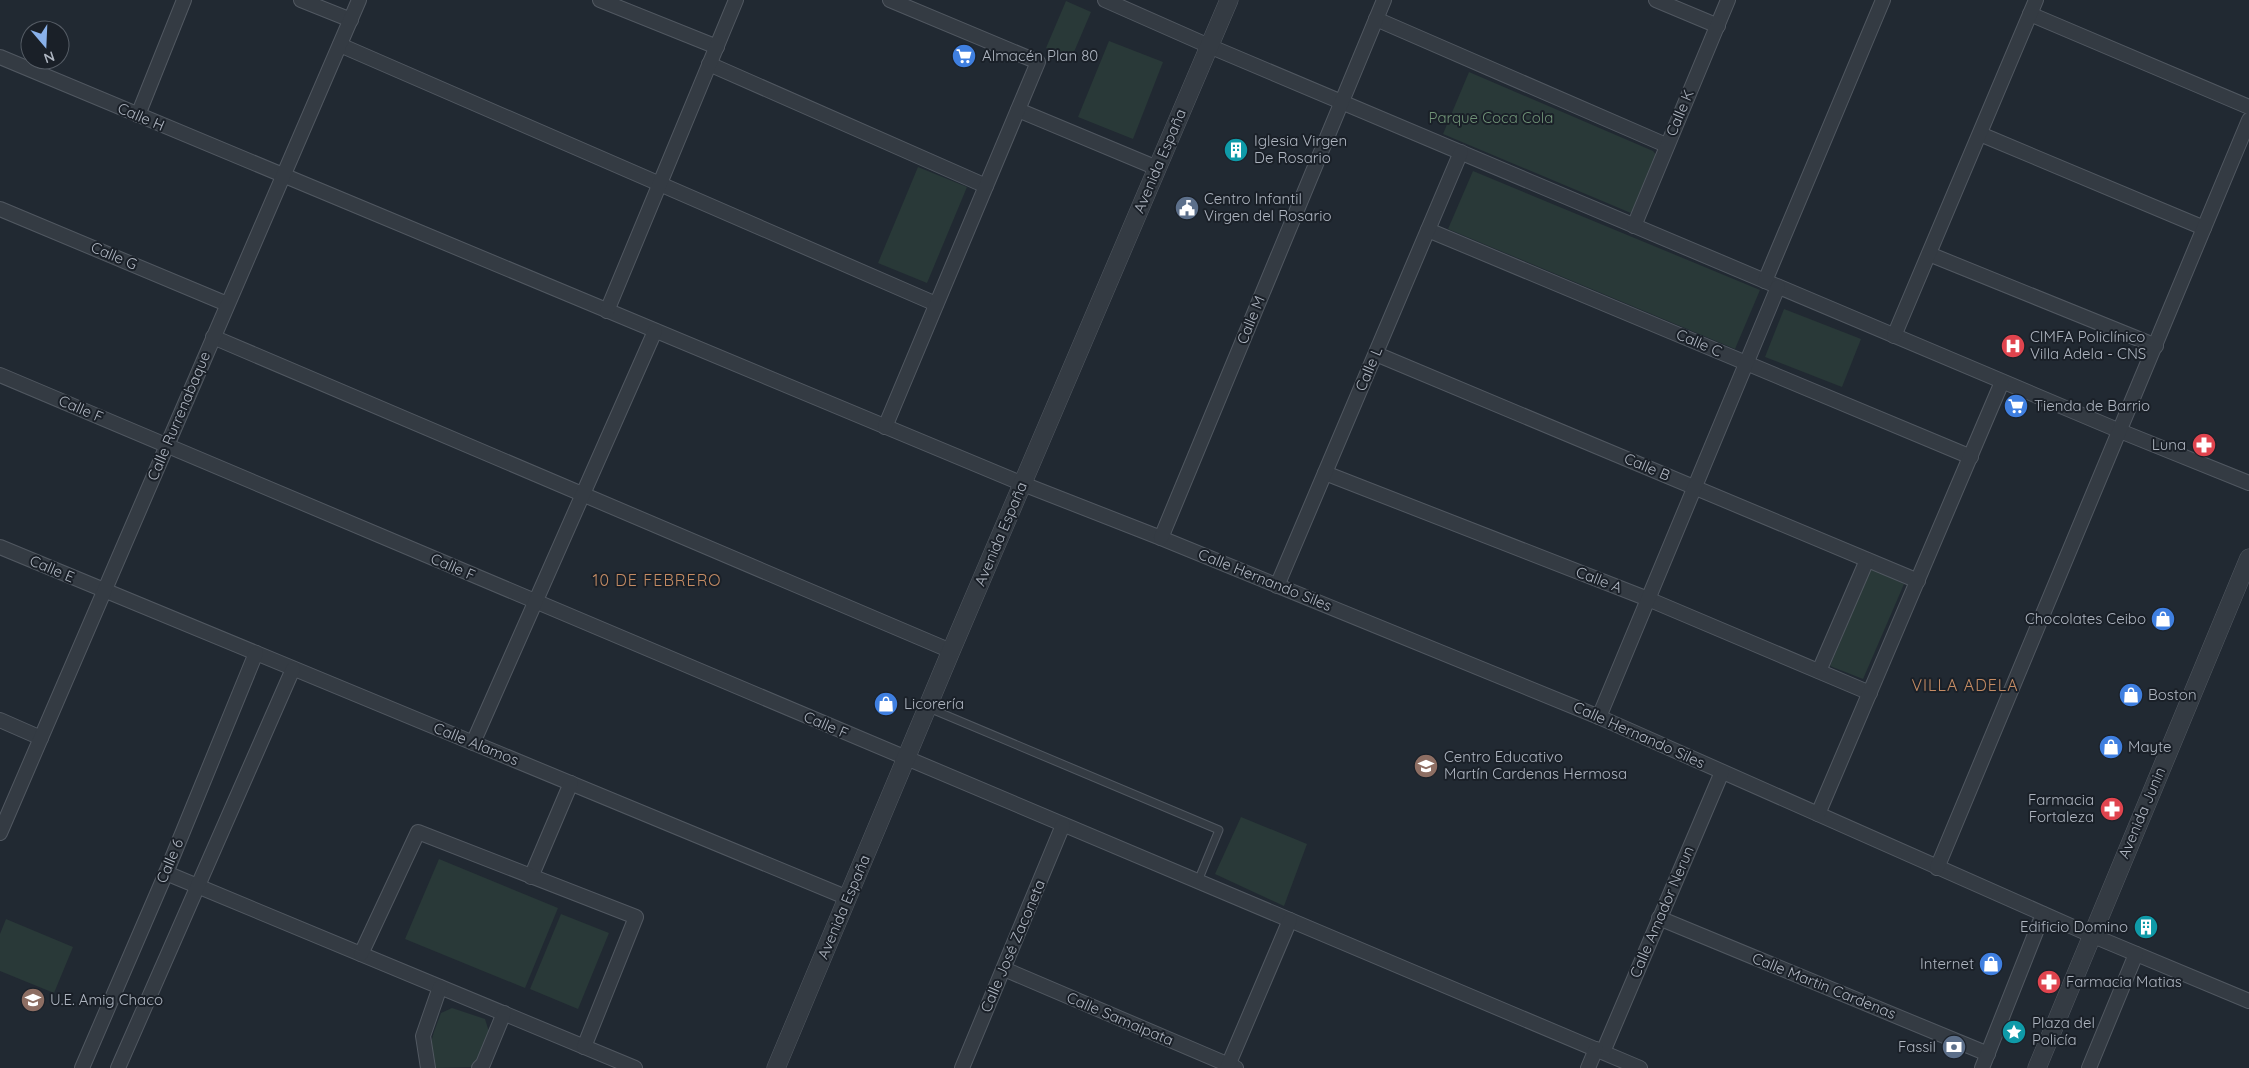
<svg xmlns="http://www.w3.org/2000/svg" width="2249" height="1068" font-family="Quicksand,sans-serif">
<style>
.green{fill:#293938}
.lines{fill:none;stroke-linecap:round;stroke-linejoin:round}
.service-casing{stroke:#515861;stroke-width:9}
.minor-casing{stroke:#515861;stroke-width:16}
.tertiary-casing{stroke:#515861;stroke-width:19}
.service{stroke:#343b43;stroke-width:7}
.minor{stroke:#343b43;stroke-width:14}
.tertiary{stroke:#343b43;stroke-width:18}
.labels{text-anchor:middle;stroke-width:4;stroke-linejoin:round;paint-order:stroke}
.poi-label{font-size:15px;fill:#aeb5c0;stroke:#1a2028;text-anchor:start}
.street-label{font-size:15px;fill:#aeb5c0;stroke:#1a2028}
.park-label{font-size:15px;fill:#709377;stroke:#1a2028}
.neighbourhood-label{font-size:16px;letter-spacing:1px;fill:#c58c64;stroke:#1a2028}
</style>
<rect width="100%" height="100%" fill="#212932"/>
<!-- green -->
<g class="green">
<path d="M1066 1 1091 12 1071 59 1046 48Z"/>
<path d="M1109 41 1163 62 1133 139 1078 117Z"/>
<path d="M1469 72 1653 151 1657 156 1638 216 1443 134Z"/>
<path d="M918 167 967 187 927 283 878 263Z"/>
<path d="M1473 171 1760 290 1735 349 1448 229Z"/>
<path d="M1784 309 1861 339 1842 387 1765 357Z"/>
<path d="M1871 568 1904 584 1863 679 1830 666Z"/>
<path d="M1241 817 1307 844 1284 906 1215 874Z"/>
<path d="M439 859 558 908 525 988 405 939Z"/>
<path d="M561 914 609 933 578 1009 530 989Z"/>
<path d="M6 919 73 947 54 993 0 971V934Z"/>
<path d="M452 1008 485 1019 490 1035 477 1067 436 1068C425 1049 434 1032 441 1013Z"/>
</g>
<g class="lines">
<!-- service casing -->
<g class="service-casing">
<path id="service" d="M929 708 1219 830 1198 881"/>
</g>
<!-- minor casing -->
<g class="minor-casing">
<g id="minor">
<path d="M301 0 351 20"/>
<path d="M600 0 717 47"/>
<path d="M1105 0 1209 46 2120 431 2249 483"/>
<path d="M1656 0 1718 26"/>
<path d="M2030 14 2249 107"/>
<path d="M1376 19 1666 145"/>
<path d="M340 45 936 304"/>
<path d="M0 57 1023 484 1161 538 1599 717 2091 935 2249 1001"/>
<path d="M709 64 986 186"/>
<path d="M1018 110 1157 168"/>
<path d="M138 115 184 0"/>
<path d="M1980 134 2204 228"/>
<path d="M0 209 227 304"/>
<path d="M1634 226 1728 0"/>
<path d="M1428 230 1971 457"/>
<path d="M1929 254 2156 346"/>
<path d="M1765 281 1883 0"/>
<path d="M607 311 736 0"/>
<path d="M1894 336 2036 0"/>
<path d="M213 337 951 651"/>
<path d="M1376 354 1918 581"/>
<path d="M0 375 1640 1068"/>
<path d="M885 427 1038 62 890 0"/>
<path d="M1325 473 1648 599 1870 693"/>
<path d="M1161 538 1384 0"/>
<path d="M0 547 848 898"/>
<path d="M1277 586 1461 152"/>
<path d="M1819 671 1867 560"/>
<path d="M1599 717 1778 287"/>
<path d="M0 720 41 738"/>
<path d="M473 743 655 331"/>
<path d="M1818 814 2002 382"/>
<path d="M0 833 359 0"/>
<path d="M1937 868 2249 120"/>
<path d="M166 873 635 1068"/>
<path d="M531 877 571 783"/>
<path d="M1659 918 1988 1054"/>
<path d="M361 954 418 832 636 917 584 1047"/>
<path d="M1004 969 1236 1068"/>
<path d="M1603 1052 1722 772"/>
<path d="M82 1068 166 873 256 653"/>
<path d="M118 1068 293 669"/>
<path d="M428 1068 423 1036 440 987"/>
<path d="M479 1068 483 1064 504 1013"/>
<path d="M962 1068 1063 825"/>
<path d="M1227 1068 1290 920"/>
<path d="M1588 1068 1596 1049"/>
<path d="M1982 1068 2043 914"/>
<path d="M2089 1068 2136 954"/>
</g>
</g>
<!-- tertiary casing -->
<g class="tertiary-casing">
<g id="tertiary">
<path d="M776 1068 951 651 1229 0"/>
<path d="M2037 1068 2249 558"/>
</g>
</g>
<!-- service -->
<use href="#service" class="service"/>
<!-- minor -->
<use href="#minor" class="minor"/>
<!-- tertiary -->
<use href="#tertiary" class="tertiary"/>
</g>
<!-- icons -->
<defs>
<g id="supermarket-disc" transform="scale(1.25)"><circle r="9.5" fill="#3f7fe0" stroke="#1a2028"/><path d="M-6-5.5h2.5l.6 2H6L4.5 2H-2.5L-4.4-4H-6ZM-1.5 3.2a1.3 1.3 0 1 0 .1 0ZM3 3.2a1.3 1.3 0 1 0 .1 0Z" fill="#fff"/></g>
<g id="building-disc" transform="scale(1.25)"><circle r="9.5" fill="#0f9aa8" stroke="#1a2028"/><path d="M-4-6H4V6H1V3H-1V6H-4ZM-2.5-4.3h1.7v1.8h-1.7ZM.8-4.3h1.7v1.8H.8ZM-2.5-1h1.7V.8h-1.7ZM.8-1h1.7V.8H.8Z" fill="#fff"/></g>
<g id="civic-disc" transform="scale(1.25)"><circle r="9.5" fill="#5c6f8a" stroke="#1a2028"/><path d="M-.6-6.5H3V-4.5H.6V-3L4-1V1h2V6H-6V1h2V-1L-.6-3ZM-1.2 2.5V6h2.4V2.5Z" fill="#fff"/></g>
<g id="hospital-disc" transform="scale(1.25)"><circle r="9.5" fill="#e0444e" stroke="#1a2028"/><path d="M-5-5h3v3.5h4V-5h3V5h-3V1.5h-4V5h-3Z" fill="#fff"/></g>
<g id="pharmacy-disc" transform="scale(1.25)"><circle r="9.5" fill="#e0444e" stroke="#1a2028"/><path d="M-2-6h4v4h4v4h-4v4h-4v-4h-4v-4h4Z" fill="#fff"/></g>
<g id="shop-disc" transform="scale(1.25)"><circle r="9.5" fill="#3f7fe0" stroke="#1a2028"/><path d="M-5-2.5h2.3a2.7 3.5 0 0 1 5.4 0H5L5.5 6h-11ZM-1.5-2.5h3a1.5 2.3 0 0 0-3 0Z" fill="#fff"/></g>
<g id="school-disc" transform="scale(1.25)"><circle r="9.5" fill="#8d6e63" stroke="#1a2028"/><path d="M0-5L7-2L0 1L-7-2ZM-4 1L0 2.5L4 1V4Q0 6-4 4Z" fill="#fff"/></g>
<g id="sight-disc" transform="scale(1.25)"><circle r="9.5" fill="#0f9aa8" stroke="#1a2028"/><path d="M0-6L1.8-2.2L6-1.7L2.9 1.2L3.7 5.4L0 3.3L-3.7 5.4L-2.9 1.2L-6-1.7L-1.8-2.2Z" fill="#fff"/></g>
<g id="bank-disc" transform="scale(1.25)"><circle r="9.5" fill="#5c6f8a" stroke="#1a2028"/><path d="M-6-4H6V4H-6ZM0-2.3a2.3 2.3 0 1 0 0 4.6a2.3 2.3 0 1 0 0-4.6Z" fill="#fff"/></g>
</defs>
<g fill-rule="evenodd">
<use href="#supermarket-disc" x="964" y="56"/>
<use href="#building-disc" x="1236" y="150"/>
<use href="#civic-disc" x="1187" y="208"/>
<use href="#hospital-disc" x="2013" y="346"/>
<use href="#supermarket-disc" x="2016" y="406"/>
<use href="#pharmacy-disc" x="2204" y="445"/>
<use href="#shop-disc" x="2163" y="619"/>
<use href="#shop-disc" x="2131" y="695"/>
<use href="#shop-disc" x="886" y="704"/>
<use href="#shop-disc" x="2111" y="747"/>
<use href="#school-disc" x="1426" y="766"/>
<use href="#pharmacy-disc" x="2112" y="809"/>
<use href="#building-disc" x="2146" y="927"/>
<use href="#shop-disc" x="1991" y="964"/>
<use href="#pharmacy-disc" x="2049" y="982"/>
<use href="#school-disc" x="33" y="1000"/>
<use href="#sight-disc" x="2014" y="1032"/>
<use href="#bank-disc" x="1954" y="1047"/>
</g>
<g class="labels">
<!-- poi labels -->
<g class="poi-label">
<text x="982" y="61">Almacén Plan 80</text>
<text x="1254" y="146">Iglesia Virgen<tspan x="1254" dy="17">De Rosario</tspan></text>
<text x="1204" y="204">Centro Infantil<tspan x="1204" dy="17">Virgen del Rosario</tspan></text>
<text x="2030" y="342">CIMFA Policlínico<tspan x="2030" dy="17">Villa Adela - CNS</tspan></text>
<text x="2034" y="411">Tienda de Barrio</text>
<text x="2186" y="450" text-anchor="end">Luna</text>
<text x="2146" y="624" text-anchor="end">Chocolates Ceibo</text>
<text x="2148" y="700">Boston</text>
<text x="904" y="709">Licorería</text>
<text x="2128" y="752">Mayte</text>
<text x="1444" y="762">Centro Educativo<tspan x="1444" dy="17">Martín Cardenas Hermosa</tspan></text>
<text x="2094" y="805" text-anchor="end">Farmacia<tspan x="2094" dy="17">Fortaleza</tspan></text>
<text x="2128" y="932" text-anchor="end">Edificio Domino</text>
<text x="1974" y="969" text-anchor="end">Internet</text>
<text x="2066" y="987">Farmacia Matias</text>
<text x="50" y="1005">U.E. Amig Chaco</text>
<text x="2032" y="1028">Plaza del<tspan x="2032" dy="17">Policía</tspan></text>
<text x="1936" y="1052" text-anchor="end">Fassil</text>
</g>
<!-- street labels -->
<g class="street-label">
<text transform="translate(1680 113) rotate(-67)" y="5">Calle K</text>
<text transform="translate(141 117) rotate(23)" y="5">Calle H</text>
<text transform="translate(1160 161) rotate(-67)" y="5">Avenida España</text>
<text transform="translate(114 256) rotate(23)" y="5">Calle G</text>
<text transform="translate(1251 320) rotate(-68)" y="5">Calle M</text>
<text transform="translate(1699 343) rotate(23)" y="5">Calle C</text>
<text transform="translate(1369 369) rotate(-67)" y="5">Calle L</text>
<text transform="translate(81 409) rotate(23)" y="5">Calle F</text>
<text transform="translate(179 416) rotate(-67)" y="5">Calle Rurrenabaque</text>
<text transform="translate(1647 467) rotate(23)" y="5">Calle B</text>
<text transform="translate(1001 534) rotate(-67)" y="5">Avenida España</text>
<text transform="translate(453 567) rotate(23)" y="5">Calle F</text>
<text transform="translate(52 569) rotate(23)" y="5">Calle E</text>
<text transform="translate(1265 580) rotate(22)" y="5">Calle Hernando Siles</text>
<text transform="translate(1599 580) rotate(21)" y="5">Calle A</text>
<text transform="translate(826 725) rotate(23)" y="5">Calle F</text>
<text transform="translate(1639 735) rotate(24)" y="5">Calle Hernando Siles</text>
<text transform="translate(476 744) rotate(22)" y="5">Calle Alamos</text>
<text transform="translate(2142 813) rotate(-67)" y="5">Avenida Junin</text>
<text transform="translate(170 861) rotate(-67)" y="5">Calle 6</text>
<text transform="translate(844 907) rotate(-67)" y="5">Avenida España</text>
<text transform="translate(1662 912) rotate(-67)" y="5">Calle Amador Nerun</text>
<text transform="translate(1013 946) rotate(-67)" y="5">Calle José Zaconeta</text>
<text transform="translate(1824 986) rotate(22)" y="5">Calle Martin Cardenas</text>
<text transform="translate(1120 1019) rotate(23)" y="5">Calle Samaipata</text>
</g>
<!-- park labels -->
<g class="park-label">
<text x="1491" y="123">Parque Coca Cola</text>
</g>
<!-- neighbourhood labels -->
<g class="neighbourhood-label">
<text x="657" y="586">10 DE FEBRERO</text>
<text x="1965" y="691">VILLA ADELA</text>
</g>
</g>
<!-- north arrow -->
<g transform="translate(45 45) rotate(161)"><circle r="24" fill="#1a2028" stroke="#555c65"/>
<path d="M0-4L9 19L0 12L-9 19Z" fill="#89b1ea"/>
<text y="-8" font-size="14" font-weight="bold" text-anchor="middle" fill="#aeb5c0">N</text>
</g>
</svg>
